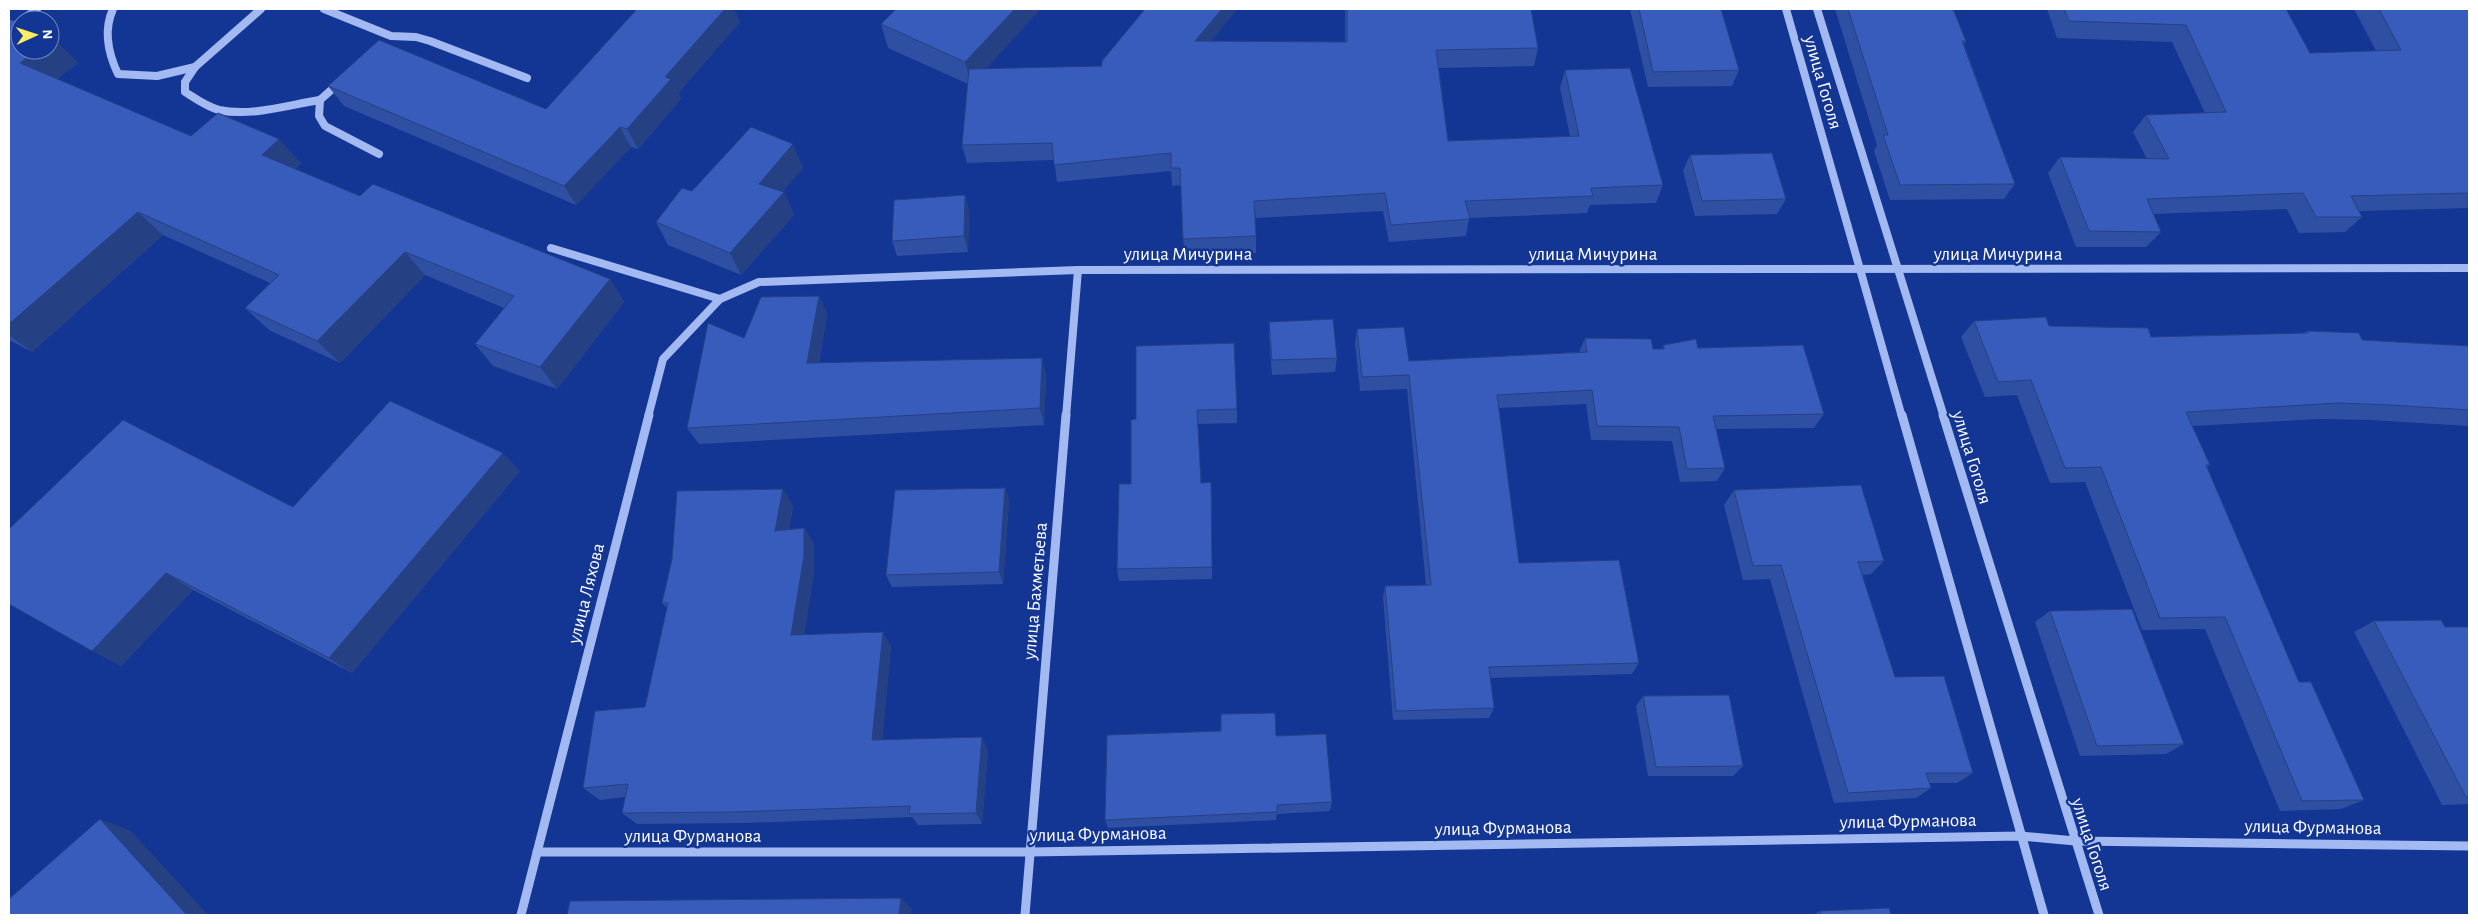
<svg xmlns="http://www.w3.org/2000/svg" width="2478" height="924" font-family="'Alegreya Sans',sans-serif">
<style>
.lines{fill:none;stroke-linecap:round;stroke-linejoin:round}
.minor-far1{stroke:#a2b9f2;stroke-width:8}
.minor{stroke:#a2b9f2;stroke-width:9}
.wall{fill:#2f4fa2}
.shaded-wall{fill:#264084}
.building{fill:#375cbc;stroke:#264084}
.labels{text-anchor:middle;stroke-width:5;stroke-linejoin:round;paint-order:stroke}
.street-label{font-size:19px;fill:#fff;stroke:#133694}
</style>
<rect width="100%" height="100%" fill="#133694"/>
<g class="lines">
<!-- minor-far1 -->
<g class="minor-far1">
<path d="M113 9C103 31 108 53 118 74L157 76 195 67"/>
<path d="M261 9 195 67 185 82V92C196 99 207 107 219 110 251 117 288 105 320 100"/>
<path d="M324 9 391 36 416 37 430 41 527 78"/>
<path d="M1786 9 1902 417"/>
<path d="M1817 9 1944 417"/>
<path d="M22 20 37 9"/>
<path d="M339 83 320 100 319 116 325 126 379 154"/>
<path d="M551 248 720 299"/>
<path d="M648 417 663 359 720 299 759 282 1078 270 2469 268"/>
<path d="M1066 417 1078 270"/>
</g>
<!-- minor -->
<g class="minor">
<path d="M1902 415 2044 915"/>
<path d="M1943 415 2099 915"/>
<path d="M537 852H1030L2021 836 2075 841 2469 846"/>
<path d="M521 915 649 415"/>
<path d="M1025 915 1066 415"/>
</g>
</g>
<!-- wall -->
<g class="wall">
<path d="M1237 9 1211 41 1345 42V9H1531L1538 48 1534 66 1439 68 1448 141 1570 136 1560 88 1565 70 1663 185 1656 203 1590 205 1587 213 1469 218 1466 236 1389 242 1383 211 1255 218 1256 236V253L1184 256 1181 185 1172 186 1171 171 1057 182 1054 160 967 163 962 145 968 84 888 48 881 24 986 69 1102 66Z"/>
<path d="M1630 9H1721L1739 70 1732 86 1648 87Z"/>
<path d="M1831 9H1953L1966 41 1964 44 2015 184 2004 199 1890 200 1874 151 1877 145 1835 9Z"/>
<path d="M2047 9H2286L2310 53 2376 51 2354 9H2469V208L2359 211 2362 217 2345 232 2299 233 2287 209 2153 214 2161 232 2146 247H2076L2048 173 2060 157 2147 159 2133 132 2146 115 2205 113 2172 42 2057 38Z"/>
<path d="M9 19 78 63 57 79 191 136 301 163 295 169 360 196 610 279 624 302 557 389 493 366 475 344 504 308 425 275 340 363 269 330 245 308 270 283 163 235 32 352 9 340Z"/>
<path d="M740 22 678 93 681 99 638 149 631 147 576 205 344 106 328 86 546 109Z"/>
<path d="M793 144 803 168 782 192H784L794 215 741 275 668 245 656 222 692 191Z"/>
<path d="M1690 155 1786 199 1777 214 1695 216 1683 171Z"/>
<path d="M965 195 969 211 968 252 897 256 892 241Z"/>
<path d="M819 296 827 314 819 363 1046 375 1044 425 699 444 687 428 744 338Z"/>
<path d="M1974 321 2049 326 2151 337 2304 333 2307 331 2362 340 2469 346V426L2370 420 2319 419 2192 426 2210 465 2207 467 2299 682 2364 800 2341 809 2280 811 2205 629 2142 630 2085 482 2050 483 2017 395 1985 397 1961 337Z"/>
<path d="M1269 322 1337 358 1335 372 1272 375 1269 336Z"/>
<path d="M1357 329 1409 361 1579 352 1585 338 1653 349H1662L1664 345 1698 348 1824 414 1814 428 1716 429 1725 468 1717 481 1680 482 1672 441 1591 440 1586 404 1499 408 1519 563 1639 663 1632 674 1490 678 1494 708 1489 718 1393 720 1383 597 1385 586 1426 585 1407 389 1360 391 1355 343Z"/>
<path d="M1136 346 1237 409V423L1198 424 1201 483 1212 496V579L1119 581 1117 569 1131 484 1136 419Z"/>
<path d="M520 471 352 673 193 590 121 666 9 604 293 507Z"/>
<path d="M1005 488 1009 501 1003 584 892 587 886 575Z"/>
<path d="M1734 490 1884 561 1871 574 1862 575 1895 677 1973 773 1957 783H1930L1931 788 1916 798 1834 803 1770 579 1743 580 1724 505Z"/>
<path d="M793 505 789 530 804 528 814 544V572L804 635 891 646 882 740 988 750 982 824 918 825 912 817 745 823 637 824 622 813 625 797 600 800 583 788 645 707 667 608 662 603Z"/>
<path d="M2050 611 2184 744 2166 754 2080 756 2035 622Z"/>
<path d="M2374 621 2445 627H2469V804L2442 805 2354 632Z"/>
<path d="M1643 696 1743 766 1733 776H1648L1636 706Z"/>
<path d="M1276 736 1332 802 1330 811 1277 814 1276 820 1108 828 1105 820Z"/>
<path d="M1820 911 1891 915H1813Z"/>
</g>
<!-- shaded-wall -->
<g class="shaded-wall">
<path d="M725 9H734L740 22 678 93 681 99 638 149 627 129 665 77Z"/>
<path d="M1015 9H1041L971 85 965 62Z"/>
<path d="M1222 9H1237L1196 59 1195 41Z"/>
<path d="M53 37 78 63 46 88 20 63 36 50H50V39Z"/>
<path d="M620 127 631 147 576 205 564 186Z"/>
<path d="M279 139 301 163 284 180 262 155Z"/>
<path d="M793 144 803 168 769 207 759 184Z"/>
<path d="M784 192 794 215 741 275 730 253Z"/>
<path d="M965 195 969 211 968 252 964 236Z"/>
<path d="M138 212 163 235 32 352 9 335V324Z"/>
<path d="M405 252 425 275 340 363 317 341Z"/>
<path d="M610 279 624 302 557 389 540 367Z"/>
<path d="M819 296 827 314 815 381 807 363Z"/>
<path d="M1042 358 1046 375 1044 425 1040 408Z"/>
<path d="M503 453 520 471 352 673 329 658Z"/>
<path d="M1005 488 1009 501 1003 584 999 572Z"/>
<path d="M783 489 793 505 786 547 775 531Z"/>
<path d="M804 528 814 544V572L802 650 791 635Z"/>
<path d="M166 573 193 590 121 666 92 651Z"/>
<path d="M883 632 891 646 881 752 872 740Z"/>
<path d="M982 737 988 750 982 824 976 813Z"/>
<path d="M100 819 131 831 208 915H187Z"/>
<path d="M901 898 912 909 911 915H899Z"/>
</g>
<!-- building -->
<g class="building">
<path d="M637 9H725L665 77 671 79 627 129 620 127 564 186 328 86 379 40 546 109Z"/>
<path d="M896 9H1015L965 62 881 24Z"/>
<path d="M1145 9H1222L1195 41 1347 42V9H1531L1538 48 1436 50 1448 141 1579 136 1565 70 1630 68 1663 185 1591 188 1593 196 1465 201 1470 219 1391 225 1385 193 1254 201 1256 236 1183 239 1180 168H1171V153L1054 165 1052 143 962 145 969 69 1102 66V61Z"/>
<path d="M1639 9H1721L1739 70 1653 72Z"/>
<path d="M1848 9H1953L1966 41H1962L2015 184 1900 185 1883 135H1888Z"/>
<path d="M2064 9H2286L2310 53 2401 50 2379 9H2469V193L2351 196 2362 217H2316L2303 193 2147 199 2161 232 2089 231 2060 157 2169 159 2146 115 2226 112 2186 25 2069 21Z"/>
<path d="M9 19 20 23V50H36L20 63 191 136 218 113 279 139 262 155 360 196 373 184 610 279 540 367 475 344 514 296 405 252 317 341 245 308 279 275 138 212 9 324Z"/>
<path d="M751 127 793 144 759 184 784 192 730 253 656 222 682 188 692 191Z"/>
<path d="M1772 153 1786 199 1702 201 1690 155Z"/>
<path d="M965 195 964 236 892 241 894 200Z"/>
<path d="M819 296 807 363 1042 358 1040 408 687 428 708 323 744 338 761 297Z"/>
<path d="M2046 317 2049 326 2148 328 2151 337 2308 333 2307 331 2359 333 2362 340 2469 346V410L2391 405 2339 403 2186 412 2210 465H2206L2299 682H2311L2364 800 2302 801 2225 617 2160 618 2101 467 2065 468 2031 380 1998 382 1974 321Z"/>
<path d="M1333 319 1337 358 1272 360 1269 322Z"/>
<path d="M1404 327 1409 361 1587 352 1585 338 1651 339 1653 349H1664V345L1696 339 1698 348 1803 345 1824 414 1713 416 1725 468 1687 469 1679 427 1597 426 1592 390 1497 395 1519 563 1619 560 1639 663 1489 667 1494 708 1396 711 1385 586 1431 585 1409 375 1362 377 1357 329Z"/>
<path d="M1234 343 1237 409 1197 410 1201 483 1211 482 1212 567 1117 569 1119 484H1131V420L1136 419V346Z"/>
<path d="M390 401 503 453 329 658 166 573 92 651 9 604V529L123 420 293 507Z"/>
<path d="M1861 485 1884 561 1858 562 1895 677 1944 676 1973 773H1926L1931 788 1848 793 1781 565 1753 566 1734 490Z"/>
<path d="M1005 488 999 572 886 575 895 490Z"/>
<path d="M783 489 775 531 804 528V556L791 635 883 632 872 740 982 737 976 813 909 814 910 806 732 812 622 813 628 784 583 788 595 711 645 707 668 603H662L672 559 677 491Z"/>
<path d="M2132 609 2184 744 2097 746 2050 611Z"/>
<path d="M2441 620 2445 627H2469V796L2466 797 2374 621Z"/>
<path d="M1729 695 1743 766 1656 767 1643 696Z"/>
<path d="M1275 713 1276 736 1326 734 1332 802 1277 805V812L1105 820 1107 735 1221 731V714Z"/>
<path d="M100 819 187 915H9V899Z"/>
<path d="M901 898 899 915H567L570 901Z"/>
<path d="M1889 908 1891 915H1821L1820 911Z"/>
</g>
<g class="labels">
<!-- street labels -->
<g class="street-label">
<text transform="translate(1824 82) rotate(74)" y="7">улица Гоголя</text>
<text x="1188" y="260">улица Мичурина</text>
<text x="1593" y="260">улица Мичурина</text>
<text x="1998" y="260">улица Мичурина</text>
<text transform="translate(1973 457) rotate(73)" y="7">улица Гоголя</text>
<text transform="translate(1034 591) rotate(-85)" y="7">улица Бахметьева</text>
<text transform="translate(585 593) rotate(-76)" y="7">улица Ляхова</text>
<text transform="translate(1908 820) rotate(-1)" y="7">улица Фурманова</text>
<text transform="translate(2313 826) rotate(1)" y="7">улица Фурманова</text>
<text transform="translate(1503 827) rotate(-1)" y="7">улица Фурманова</text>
<text transform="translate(1098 833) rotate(-1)" y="7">улица Фурманова</text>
<text x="693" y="842">улица Фурманова</text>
<text transform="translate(2093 844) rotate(72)" y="7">улица Гоголя</text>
</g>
</g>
<!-- border -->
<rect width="2478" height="924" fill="none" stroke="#ffffff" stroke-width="20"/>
<!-- north arrow -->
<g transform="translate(35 35) rotate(87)"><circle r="24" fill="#133694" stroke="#7186bf"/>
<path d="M0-4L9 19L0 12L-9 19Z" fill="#ffec63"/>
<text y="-8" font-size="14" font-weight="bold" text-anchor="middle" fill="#ffffff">N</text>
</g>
</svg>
